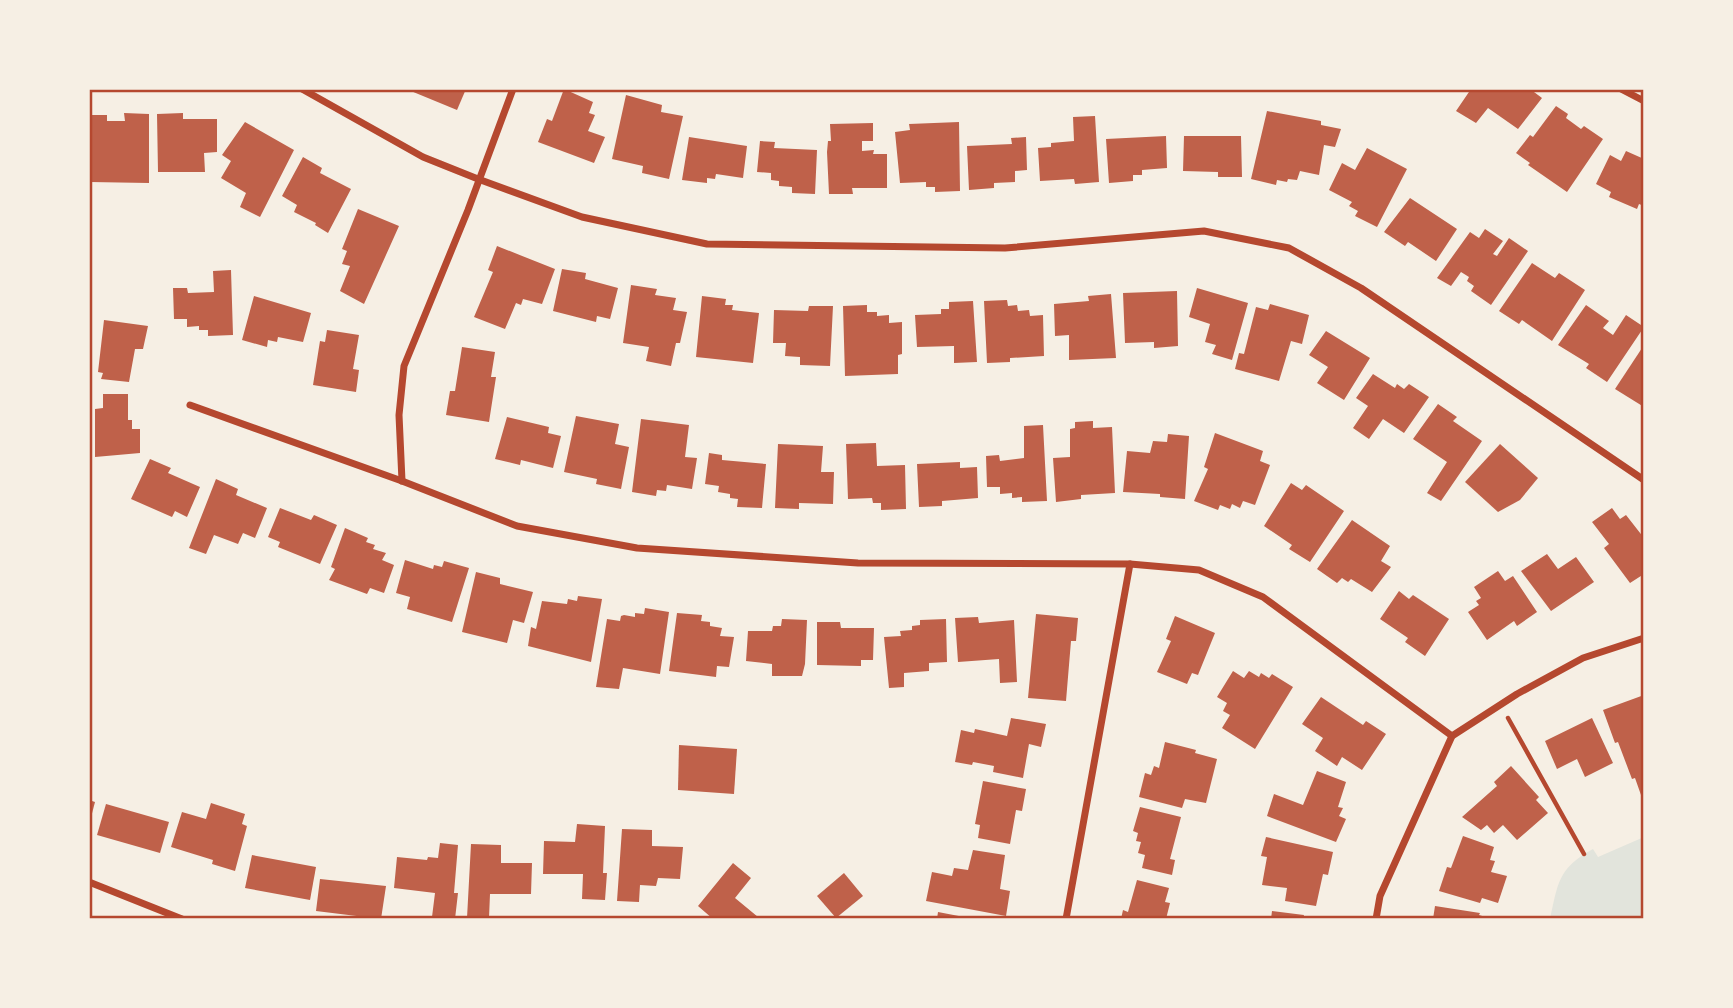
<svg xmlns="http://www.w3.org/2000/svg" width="1733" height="1008" font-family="'Space Grotesk',sans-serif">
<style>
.green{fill:#e2e4dc}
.building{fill:#bf614a}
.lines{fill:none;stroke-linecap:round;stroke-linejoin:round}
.path{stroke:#b5482f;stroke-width:4.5}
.minor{stroke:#b5482f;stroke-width:7}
.neatline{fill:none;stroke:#b5482f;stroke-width:2.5}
</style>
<rect width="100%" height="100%" fill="#f6efe4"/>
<!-- green -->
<path class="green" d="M1644 837V919H1550C1558 883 1558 868 1593 849L1598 857Z"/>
<!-- building -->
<g class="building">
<path d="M406 89H466L457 110Z"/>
<path d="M564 89 593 102 589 113 595 115 588 131 605 137 594 163 538 142 547 119 552 121Z"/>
<path d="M1471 89H1530L1542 98 1518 129 1488 108 1476 123 1456 111Z"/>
<path d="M626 95 662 105 661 112 683 116 669 179 642 173 643 166 612 159Z"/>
<path d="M1556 106 1568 114 1566 118 1581 129 1584 126 1603 139 1567 192 1528 165 1530 163 1516 153 1530 135 1533 137Z"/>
<path d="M1267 111 1321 121V125L1341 129 1335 147 1324 145 1319 175 1300 171 1297 180 1288 179 1287 182 1277 180 1276 185 1251 179Z"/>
<path d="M124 113 149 114V183L90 182 89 115H107V121H125Z"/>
<path d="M183 113V119H217V152L204 153 205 172H158L157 114Z"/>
<path d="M1095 116 1099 182 1075 184 1074 179 1040 181 1038 148 1051 147V143L1074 141 1073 117Z"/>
<path d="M245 122 294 150 260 217 240 207 246 193 221 178 231 161 222 155Z"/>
<path d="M959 122 960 191 935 192V187H926V182L900 183 895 132 910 130 909 124Z"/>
<path d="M873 123V141H862V151L874 150 873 154H887V188H852L853 194H829L827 152 828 141H831L830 124Z"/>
<path d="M1166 136 1167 168 1142 170V175H1133V181L1109 183 1106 139Z"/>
<path d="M1184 136H1241L1242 177H1218V172L1183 171Z"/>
<path d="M689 137 747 146 743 178 716 174 715 179 707 178V183L682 180Z"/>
<path d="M1026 137 1027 170 1015 171V182L994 183V188L969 190 967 146 1012 144 1011 138Z"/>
<path d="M760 141 775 142 774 148 817 150 815 194 792 193V187L779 186V181L771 180V173L757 172Z"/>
<path d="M1367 148 1407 169 1377 227 1355 216 1358 211 1349 206 1352 202 1329 190 1342 163 1355 170Z"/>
<path d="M1626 151 1644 159V206L1639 204 1637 209 1609 197 1611 192 1596 184 1610 155 1621 161Z"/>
<path d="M303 157 322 168 320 173 351 189 328 233 315 225 316 223 294 212 297 205 282 196Z"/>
<path d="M1410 198 1457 229 1436 261 1408 242 1405 246 1384 232Z"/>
<path d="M358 209 399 226 364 304 340 291 350 266 342 264 347 251 342 249Z"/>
<path d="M1485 229 1503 241 1493 254 1497 256 1509 238 1528 251 1491 305 1471 291 1474 286 1467 281 1469 277 1461 272 1451 286 1437 278 1470 232 1479 238Z"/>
<path d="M497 246 555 269 542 304 523 299 521 305 516 303 505 329 474 317 493 272 488 270Z"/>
<path d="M1532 263 1555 278 1559 273 1585 290 1552 341 1522 320 1519 324 1499 311Z"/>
<path d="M562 269 586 273 585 279 618 288 610 319 597 316 596 322 553 311Z"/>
<path d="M231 270 233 335 208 336V330H199V326L187 327V319H174L173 288H187L188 293 214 292 213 271Z"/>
<path d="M631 285 657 289 655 295 676 298 673 310 687 312 680 343H676L671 366 646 361 649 347 623 343Z"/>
<path d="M1197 288 1248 303 1232 360 1212 354 1216 345 1205 342 1210 324 1189 317Z"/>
<path d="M1177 291 1178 346 1154 348V342L1125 343 1123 293Z"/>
<path d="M1111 294 1116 358 1069 360V335L1055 336 1054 304 1089 301 1088 296Z"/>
<path d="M254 296 311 313 303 342 278 337 277 342 268 340 267 347 242 340Z"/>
<path d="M702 296 726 299 725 305H733L732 310 759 313 753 363 696 357Z"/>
<path d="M1007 300 1008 306 1017 305 1018 311 1029 310 1030 316 1043 315 1044 356 1010 358V362L987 363 984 301Z"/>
<path d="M973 301 977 362 954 363V346L917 347 915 315 941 314V309H949V302Z"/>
<path d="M1270 304 1309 315 1302 344 1291 341 1279 381 1235 369 1239 353 1244 354 1256 307 1268 310Z"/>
<path d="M867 305V312H877V316L889 315V323L902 322V354L898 355V374L845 376 843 306Z"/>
<path d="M1586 305 1609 321 1603 328 1613 335 1626 315 1644 327 1607 382 1586 368 1589 364 1558 345Z"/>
<path d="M809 306H833L830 366 800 365V357L785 356 786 343H773L774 310 808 311Z"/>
<path d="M104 320 148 326 143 349H135L129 382 101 379 103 373 98 372Z"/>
<path d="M327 330 359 335 353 369 359 370 356 392 313 385 320 341 325 342Z"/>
<path d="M1326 331 1370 358 1344 400 1317 383 1328 367 1309 355Z"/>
<path d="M1644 345V407L1615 389Z"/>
<path d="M462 347 495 352 491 377H496L489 422 446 415 450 391H455Z"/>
<path d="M1373 374 1395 388 1397 384 1404 389 1409 384 1429 397 1404 433 1383 419 1369 439 1353 428 1368 406 1356 398Z"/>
<path d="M103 394H128V420H132V429H140V453L95 457V409L103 408Z"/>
<path d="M1438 404 1457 417 1453 421 1482 441 1441 501 1427 493 1447 462 1413 439Z"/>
<path d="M576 416 619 424 615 444 629 447 621 489 596 484 597 479 564 472Z"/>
<path d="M507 417 549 427 548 433 561 436 553 468 521 460 520 465 495 459Z"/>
<path d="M641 419 689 425 685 457 697 458 692 489 667 485 666 491 657 490 656 496 632 492Z"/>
<path d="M1093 421V428L1112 427 1115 493 1081 495V499L1056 502 1053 458 1070 457V429L1075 428V422Z"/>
<path d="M1043 425 1047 501 1022 502V497L1012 498V493L1000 494V487H987L986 456 999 455 1000 461 1024 458V426Z"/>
<path d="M1215 433 1263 451 1260 461 1270 465 1255 505 1243 501 1240 508 1232 504 1230 509 1220 505 1218 510 1194 501 1208 469 1204 467Z"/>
<path d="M1168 434 1189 436 1185 499 1160 497V494L1123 492 1127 451 1150 453 1153 441 1167 442Z"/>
<path d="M876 443 877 466 905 465 906 509 881 510V503H873L872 498 848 499 846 444Z"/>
<path d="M778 444 823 446 821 472H834L833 504 799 503V509L775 508Z"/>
<path d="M1500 444 1538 478 1520 500 1498 512 1465 482Z"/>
<path d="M709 453 722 455V460L766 464 762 508 737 507 738 499 730 498V494L718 492 719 486 705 484Z"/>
<path d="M150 459 171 468 168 473 200 487 187 517 175 511 172 517 131 499Z"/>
<path d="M960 462V468L977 467 978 498 942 501V506L919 507 917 464Z"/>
<path d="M216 479 238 489 236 495 267 508 255 538 243 533 238 544 214 535 206 554 189 548Z"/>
<path d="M1291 483 1302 490 1306 485 1344 511 1310 562 1289 549 1292 545 1264 526Z"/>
<path d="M280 508 311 520 314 515 337 525 320 564 278 547 280 542 268 537Z"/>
<path d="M1612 508 1620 519 1626 515 1644 538V574L1630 583 1604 548 1609 544 1592 522Z"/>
<path d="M1352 520 1390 546 1381 561 1391 567 1372 592 1351 579 1348 582 1342 578 1337 583 1317 569Z"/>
<path d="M345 528 368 538 366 542 375 545 373 549 386 553 382 560 394 565 384 593 370 588 367 594 329 580 335 569 331 567Z"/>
<path d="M1547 554 1558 569 1576 557 1594 582 1551 611 1521 571Z"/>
<path d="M405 560 433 569 434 565 442 567 444 561 469 568 452 622 407 609 410 597 396 593Z"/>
<path d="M1498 571 1505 581 1513 576 1537 612 1517 626 1514 621 1487 640 1468 612 1479 605 1476 601 1481 598 1474 587Z"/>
<path d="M476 572 500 578V584L533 592 524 623 513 620 507 643 462 632Z"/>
<path d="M1399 591 1409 599 1413 595 1449 619 1425 656 1405 642 1408 638 1380 619Z"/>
<path d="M578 596 602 599 591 662 528 646 531 627 536 629 542 601 567 604 568 599 577 601Z"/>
<path d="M645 608 669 612 660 674 623 668 619 689 596 687 607 619 620 621 621 616 624 615 635 617V613L644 614Z"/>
<path d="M677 613 702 615 701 621 710 622V626L722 628 720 636 734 637 729 667 717 666 716 677 669 671Z"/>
<path d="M1036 614 1078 618 1076 641H1071L1066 701 1028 698Z"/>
<path d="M1175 616 1215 633 1198 675 1192 673 1187 684 1157 672 1171 641 1166 639Z"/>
<path d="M978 617 979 623 1014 620 1017 682 1000 683 999 659 958 662 955 618Z"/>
<path d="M782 619 807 620 805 664 802 676H772V664L746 661 748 631H772L773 626H781Z"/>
<path d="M946 619 947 662 929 663V671L904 673V687L889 688 884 637 901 636 900 631 912 630V626L920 625V620Z"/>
<path d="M817 622H840L841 628H874L873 660H861V666L817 665Z"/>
<path d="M1233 671 1244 678 1249 671 1259 677 1261 673 1269 678 1272 674 1293 687 1255 749 1222 728 1230 715 1223 711 1227 703 1217 697Z"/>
<path d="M1644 695V794L1641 795 1635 778 1632 779 1618 742 1615 743 1603 710Z"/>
<path d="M1321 697 1363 725 1366 721 1386 734 1362 770 1342 757 1337 766 1315 751 1323 738 1302 724Z"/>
<path d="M1011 718 1046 724 1041 747 1029 744 1023 778 993 772 994 766 973 762 972 765 955 762 961 730 974 733 975 729 1007 736Z"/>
<path d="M1592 718 1613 763 1585 777 1577 759 1557 769 1545 741Z"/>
<path d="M1165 742 1196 750 1195 753 1217 759 1206 803 1185 799 1182 808 1139 797 1145 773 1151 775 1154 766 1159 768Z"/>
<path d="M679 745 737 749 734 794 678 790Z"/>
<path d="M1511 766 1539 797 1536 800 1548 813 1517 840 1503 825 1494 833 1487 825 1481 830 1462 817 1497 786 1494 782Z"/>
<path d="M1317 771 1346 782 1338 807 1343 808 1339 816 1346 819 1336 842 1267 816 1274 794 1303 805Z"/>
<path d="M983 781 1026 789 1022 811 1016 810 1010 844 978 838 980 825 975 824Z"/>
<path d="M89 800 95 802 90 821H89Z"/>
<path d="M211 803 245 814 242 824 247 826 235 871 212 864 213 860 171 847 182 812 206 819Z"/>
<path d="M106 804 169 822 160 853 97 835Z"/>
<path d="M1140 807 1181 817 1170 859 1175 860 1172 875 1142 868 1145 855 1138 853 1141 842 1136 841 1138 833 1133 831Z"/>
<path d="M577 824 605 826 603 873H607L605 900 582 899 583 874H543L544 841 575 842Z"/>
<path d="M622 829 652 830V846L683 847 680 879 658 878 656 886 640 885 639 902 617 901Z"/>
<path d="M1463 836 1494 847 1490 860 1495 861 1491 872 1507 876 1498 903 1482 898 1480 903 1439 891 1447 867 1451 868Z"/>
<path d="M1266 837 1333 852 1328 875 1323 874 1316 906 1285 901 1287 888 1262 885 1267 857 1261 856Z"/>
<path d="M440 843 458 845 454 893H458L455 919 432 917 435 893 394 888 397 857 427 860 428 857 438 858Z"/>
<path d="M471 844 501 845V863H532L531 894H490L489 918H467Z"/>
<path d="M973 850 1005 855 1000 889 1010 891 1006 916 926 901 932 872 952 876 954 868 968 870Z"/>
<path d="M252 855 316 867 310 900 245 888Z"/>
<path d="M733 863 751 878 735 898 758 917 756 919H713L698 906Z"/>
<path d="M844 873 863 896 836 918 817 896Z"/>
<path d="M320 879 386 886 381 919 316 911Z"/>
<path d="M1137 880 1169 888 1165 902 1170 903 1166 919H1121L1123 910 1128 912Z"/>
<path d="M1435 906 1480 913 1479 915 1492 919H1433Z"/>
<path d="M1272 911 1304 915 1303 919H1271Z"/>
<path d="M938 912 964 917V919H937Z"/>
</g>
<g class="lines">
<!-- path -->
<path class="path" d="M1508 718 1584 854"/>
<!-- minor -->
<g class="minor">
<path d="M302 89 423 157 478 179 582 217 707 244 1005 248 1204 231 1289 248 1361 288 1644 480"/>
<path d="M1621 89 1644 101"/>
<path d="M190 405 402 481 517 526 637 548 858 563 1130 564 1199 570 1263 597 1452 736"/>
<path d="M402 481 399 415 404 366 468 210 513 89"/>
<path d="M89 882 182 919"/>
<path d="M1066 919 1130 564"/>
<path d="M1376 919 1380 896 1452 736 1517 694 1583 658 1644 638"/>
</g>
</g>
<!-- border -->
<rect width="1733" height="1008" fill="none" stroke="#f6efe4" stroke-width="182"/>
<rect x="91" y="91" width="1551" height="826" class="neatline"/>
</svg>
